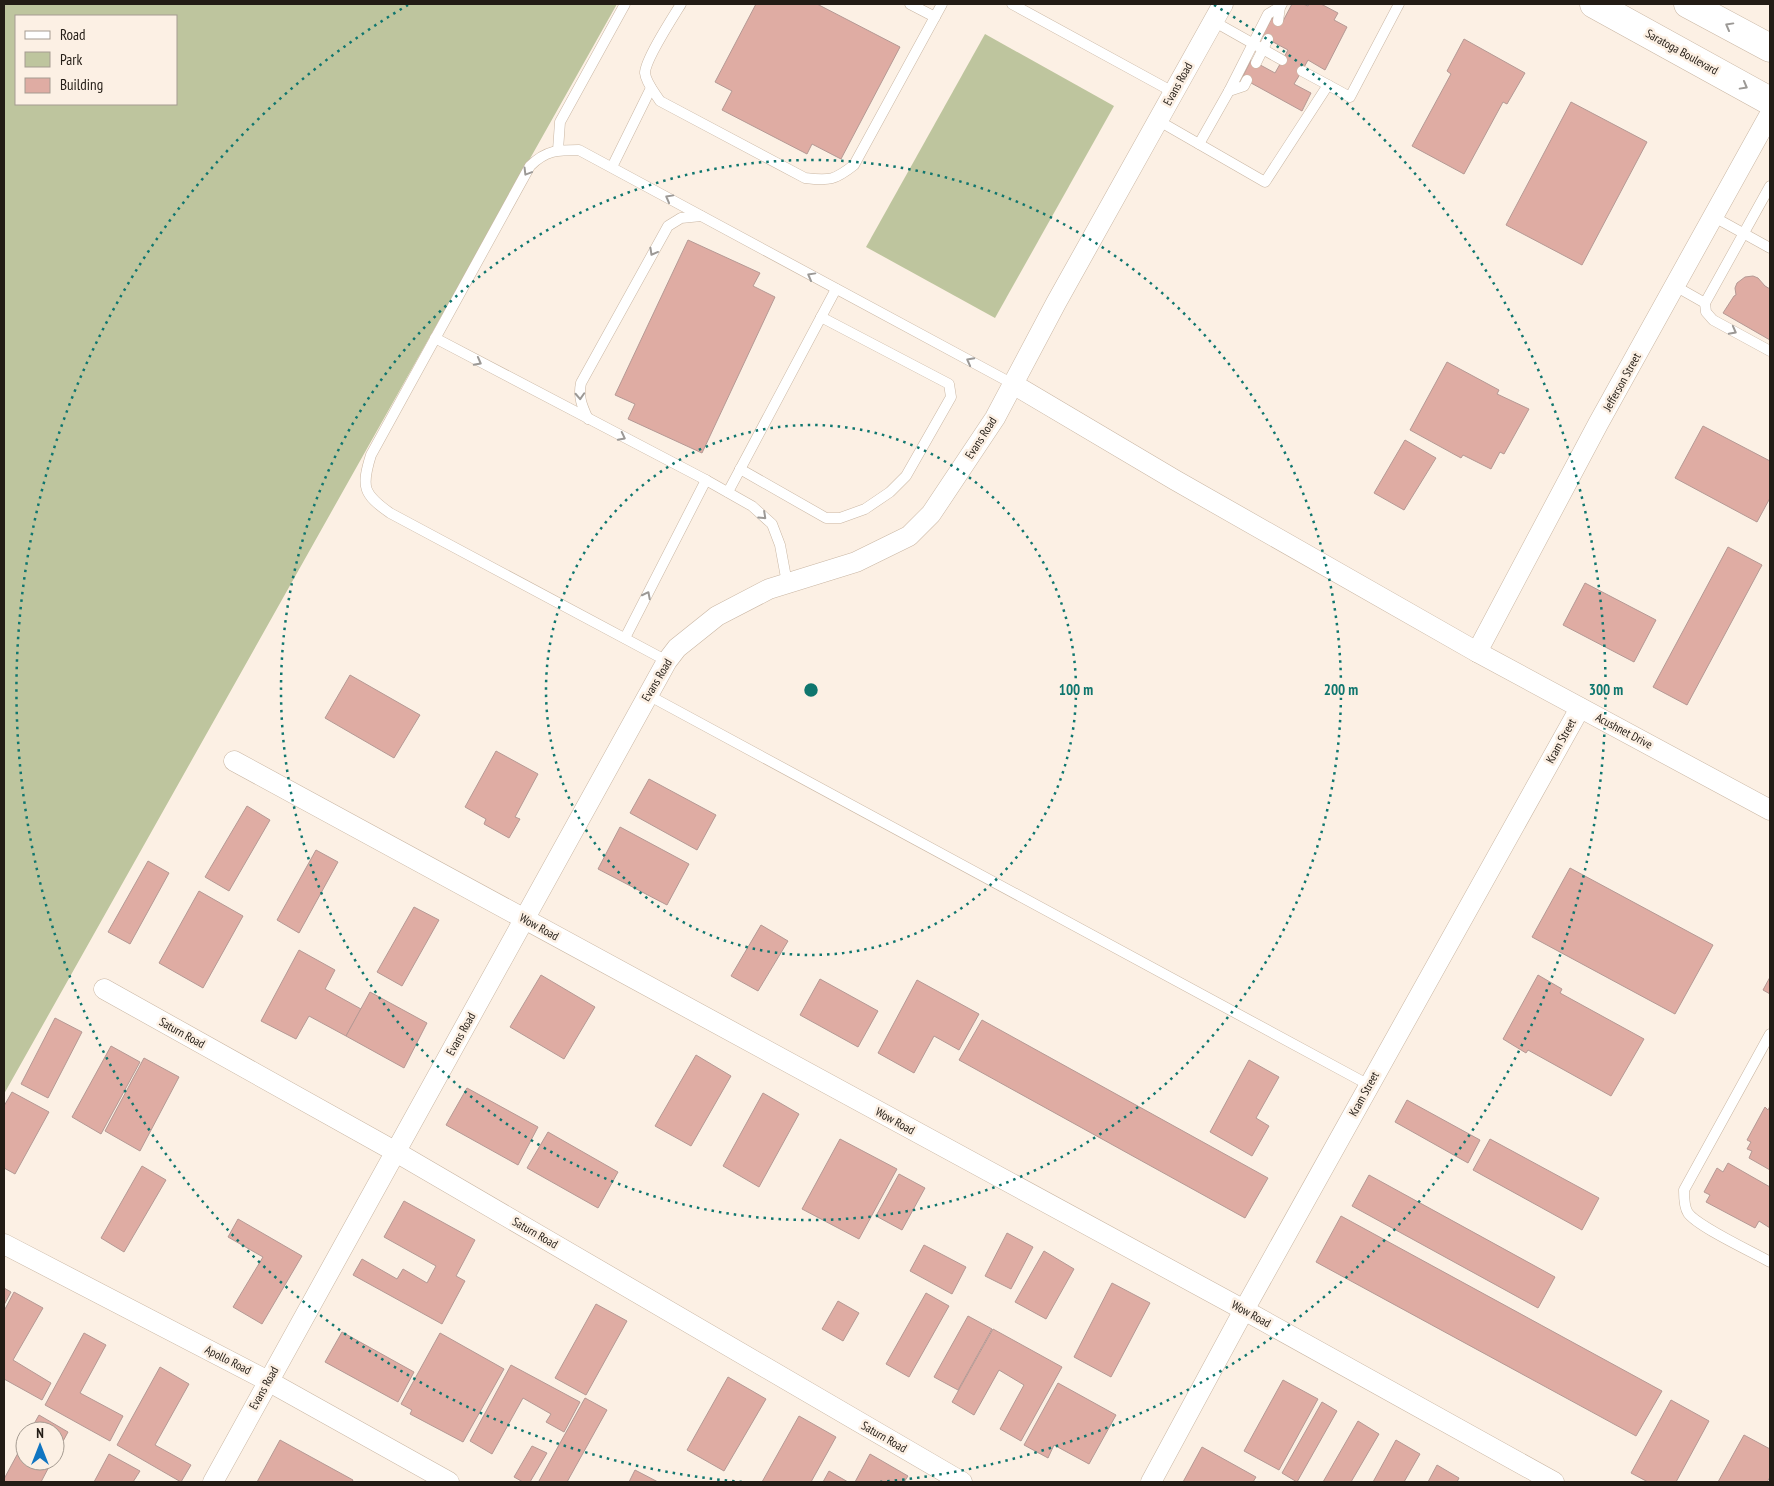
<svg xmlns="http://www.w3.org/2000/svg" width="1774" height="1486" font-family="'PT Sans Narrow',sans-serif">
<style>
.green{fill:#bec59e;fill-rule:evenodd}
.building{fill:#dfaca3;stroke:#b59994}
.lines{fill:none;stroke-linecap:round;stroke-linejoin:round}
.service-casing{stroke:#c9b6a3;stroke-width:11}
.minor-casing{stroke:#c9b6a3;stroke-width:21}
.secondary-casing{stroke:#c9b6a3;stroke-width:29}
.service{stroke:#fff;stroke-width:10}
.minor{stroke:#fff;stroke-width:20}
.secondary{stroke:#fff;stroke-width:28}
.oneway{stroke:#9c9996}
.ring{fill:none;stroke:#0f766e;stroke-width:2.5;stroke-dasharray:2.5 5}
.labels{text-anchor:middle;stroke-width:5;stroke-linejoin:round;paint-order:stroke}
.street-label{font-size:12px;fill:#231c15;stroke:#fcf0e4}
.centre{fill:#0f766e;stroke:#fcf0e4;stroke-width:2.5}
.ring-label{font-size:15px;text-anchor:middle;font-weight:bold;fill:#0f766e;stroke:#fcf0e4;stroke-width:5;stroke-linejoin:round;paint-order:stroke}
</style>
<rect width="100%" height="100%" fill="#fcf0e4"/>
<!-- green -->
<g class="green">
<path d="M4 4H617L4 1094ZM16 16H176V104H16Z"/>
<path d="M985 34 1114 106 995 318 866 247Z"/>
</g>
<!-- building -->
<g class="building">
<path d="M756 4H817L900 47 841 159 812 144 807 154 722 110 732 91 715 82Z"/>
<path d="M1292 4H1303L1308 6 1309 4H1321L1338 13 1334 20 1347 27 1325 70 1308 60 1302 71 1294 84 1311 93 1302 111 1242 78 1251 60 1275 73 1288 50 1262 36 1272 18 1282 23Z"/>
<path d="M1464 39 1525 73 1507 104 1503 102 1464 174 1412 146 1451 74 1447 71Z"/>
<path d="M1571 102 1647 142 1582 265 1506 225Z"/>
<path d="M688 240 760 273 753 286 775 297 702 453 628 419 635 404 615 395Z"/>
<path d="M1753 276 1758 278 1765 286 1770 289V340L1723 313 1734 296 1736 295 1735 288 1737 283 1745 277Z"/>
<path d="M1447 362 1499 390 1497 394 1529 409 1504 454 1500 452 1491 469 1463 455 1461 458 1410 430Z"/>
<path d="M1703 426 1770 461V498L1757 522 1675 478Z"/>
<path d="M1405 440 1436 458 1404 510 1374 493Z"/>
<path d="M1728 547 1762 565 1687 705 1653 687Z"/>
<path d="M1585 583 1656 620 1634 662 1563 625Z"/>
<path d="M350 675 420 715 394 758 325 718Z"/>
<path d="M496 751 538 774 515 817 520 819 509 838 484 824 486 819 465 807Z"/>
<path d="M649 779 716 815 697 850 630 813Z"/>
<path d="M247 806 270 820 229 891 205 877Z"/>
<path d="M620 827 689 864 667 905 598 869Z"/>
<path d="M316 850 338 862 299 933 277 920Z"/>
<path d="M148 861 169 873 130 944 108 932Z"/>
<path d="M1570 868 1713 945 1675 1014 1532 937Z"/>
<path d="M199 891 243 916 203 988 159 963Z"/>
<path d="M414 907 439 920 402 986 377 972Z"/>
<path d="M761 925 788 941 758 991 731 976Z"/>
<path d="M299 950 335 970 325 989 361 1009 346 1036 309 1016 296 1039 261 1021Z"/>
<path d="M541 975 595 1007 564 1059 510 1027Z"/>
<path d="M1538 975 1562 989 1560 993 1644 1039 1611 1096 1528 1050 1526 1053 1503 1039Z"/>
<path d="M1770 977V994L1763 990Z"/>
<path d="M820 979 878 1011 858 1047 800 1015Z"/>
<path d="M917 980 979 1014 959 1050 934 1036 914 1073 878 1053Z"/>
<path d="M370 992 427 1023 404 1068 346 1036Z"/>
<path d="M55 1018 82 1032 48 1098 21 1084Z"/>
<path d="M982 1020 1268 1178 1245 1218 959 1060Z"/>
<path d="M111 1046 140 1062 101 1134 72 1117Z"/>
<path d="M696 1055 731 1076 691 1146 655 1126Z"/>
<path d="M144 1058 179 1077 140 1151 105 1131Z"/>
<path d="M1249 1060 1279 1077 1256 1118 1269 1126 1252 1156 1210 1132Z"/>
<path d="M467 1088 538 1127 518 1165 446 1125Z"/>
<path d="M12 1092 49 1112 15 1174 4 1168V1106Z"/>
<path d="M763 1093 799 1114 759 1187 723 1166Z"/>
<path d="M1407 1100 1480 1140 1468 1163 1395 1122Z"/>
<path d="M1770 1106V1170L1749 1158 1752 1151 1747 1149 1751 1142 1747 1140 1765 1107 1768 1110Z"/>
<path d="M548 1132 618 1172 598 1208 527 1168Z"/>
<path d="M840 1139 897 1169 859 1239 802 1209Z"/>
<path d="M1490 1139 1599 1198 1582 1230 1473 1170Z"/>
<path d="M1728 1163 1770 1187V1228L1759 1221 1755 1228 1706 1202 1710 1195 1704 1192 1717 1168 1723 1172Z"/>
<path d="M142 1166 166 1180 124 1252 101 1238Z"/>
<path d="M899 1174 925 1188 902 1230 876 1216Z"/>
<path d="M1369 1175 1555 1277 1538 1308 1352 1206Z"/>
<path d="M404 1201 475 1240 456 1276 465 1281 442 1324 353 1275 362 1259 397 1279 403 1269 427 1283 436 1266 384 1237Z"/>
<path d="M1341 1216 1662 1391 1636 1436 1316 1262Z"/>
<path d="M238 1219 302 1256 262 1324 233 1307 263 1257 228 1237Z"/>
<path d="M1007 1233 1033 1247 1011 1289 985 1276Z"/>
<path d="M924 1245 966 1267 952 1294 910 1271Z"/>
<path d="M1044 1251 1074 1269 1046 1319 1015 1302Z"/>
<path d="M1112 1283 1150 1303 1111 1377 1074 1357Z"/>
<path d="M4 1288 11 1292 4 1305Z"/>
<path d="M14 1292 43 1308 13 1360 51 1383 42 1400 4 1379V1311Z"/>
<path d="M926 1293 949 1306 909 1377 886 1364Z"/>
<path d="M838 1301 859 1313 843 1341 822 1329Z"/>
<path d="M596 1304 627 1321 586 1395 555 1378Z"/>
<path d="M968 1316 992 1329 958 1390 934 1377Z"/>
<path d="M993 1329 1062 1367 1021 1441 1000 1429 1024 1385 999 1370 974 1415 952 1402Z"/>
<path d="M342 1332 414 1372 398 1402 325 1362Z"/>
<path d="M84 1333 106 1345 80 1393 123 1416 110 1441 45 1405Z"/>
<path d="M440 1333 504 1369 463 1442 410 1414 412 1410 401 1404Z"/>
<path d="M511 1365 580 1402 564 1432 546 1422 551 1414 523 1398 492 1454 470 1441Z"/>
<path d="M160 1367 189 1384 155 1445 191 1465 181 1482 117 1445Z"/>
<path d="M728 1377 766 1399 724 1471 687 1450Z"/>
<path d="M1283 1380 1318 1399 1279 1470 1244 1451Z"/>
<path d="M1058 1383 1116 1415 1089 1464 1054 1445 1048 1458 1024 1445Z"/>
<path d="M585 1398 607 1410 567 1482H542L539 1481Z"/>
<path d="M1671 1400 1709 1421 1676 1482H1648L1631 1473Z"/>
<path d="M1322 1402 1337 1411 1297 1482 1282 1473Z"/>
<path d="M39 1415 68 1432 55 1456V1431H30Z"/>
<path d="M799 1416 836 1437 811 1482H762Z"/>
<path d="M1358 1421 1379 1434 1351 1482H1323Z"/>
<path d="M1744 1435 1770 1449V1477L1767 1482H1718Z"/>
<path d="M25 1440V1461H52L41 1482H4V1479Z"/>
<path d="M280 1440 353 1480 352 1482H257Z"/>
<path d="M1396 1440 1420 1454 1404 1482H1373Z"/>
<path d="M532 1446 547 1453 530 1482H523L514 1477Z"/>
<path d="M1202 1447 1256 1477 1253 1482H1183Z"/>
<path d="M109 1454 140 1471 133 1482H94Z"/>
<path d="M870 1454 908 1476 904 1482H855Z"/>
<path d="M1437 1465 1459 1478 1457 1482H1428Z"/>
<path d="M635 1470 658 1482H629Z"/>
<path d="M829 1471 848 1482H823Z"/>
</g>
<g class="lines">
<!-- service casing -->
<g class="service-casing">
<g id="service">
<path d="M681 4C673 17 645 60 645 73 646 83 655 93 660 101L805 178C830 181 835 180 854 165L942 4"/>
<path d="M910 4 935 17"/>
<path d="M1012 4 1173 92"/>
<path d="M1213 21 1282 60"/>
<path d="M1278 21 1280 7"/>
<path d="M1256 63 1268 39"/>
<path d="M1247 80 1244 86 1229 91 1268 14 1280 7 1282 4"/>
<path d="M1328 85 1350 97 1399 4"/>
<path d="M1159 121 1265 182 1328 85 1302 71"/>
<path d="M1199 144 1229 91"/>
<path d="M558 150 560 122 625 4"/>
<path d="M612 167 651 88"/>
<path d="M1714 217 1770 248"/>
<path d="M1675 286 1705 303 1770 186"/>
<path d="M1705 303 1706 312 1713 320 1770 351"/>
<path d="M435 338 706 480 752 506 772 524 780 545 787 583"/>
<path d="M588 419C582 406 578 397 581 383L668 226 681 218 701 216"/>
<path d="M740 469 826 518H840L865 509 890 492 906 476 951 397 949 384 821 317"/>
<path d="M728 492 836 289"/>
<path d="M625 638 706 480"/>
<path d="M667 661 390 513C363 494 361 487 371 455L530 166C546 150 558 150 579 150L1013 384"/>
<path d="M648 695 1369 1085"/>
<path d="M1770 1034 1684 1190C1684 1197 1684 1207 1688 1213 1698 1227 1753 1252 1770 1262"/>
</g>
</g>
<!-- minor casing -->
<g class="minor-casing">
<g id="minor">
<path d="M1013 384 1175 480 1477 652 1770 810"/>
<path d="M1477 652 1598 424 1770 114"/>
<path d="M234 761 1244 1310 1554 1482"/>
<path d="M104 989 396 1152 962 1482"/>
<path d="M4 1244 268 1381 449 1482"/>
<path d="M213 1482 667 661 677 648 717 616 769 589 856 562 909 536 931 514 995 418 1056 303 1223 4"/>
<path d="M1151 1482 1244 1310 1580 708"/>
</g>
</g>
<!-- secondary casing -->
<g class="secondary-casing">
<g id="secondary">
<path d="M1594 4 1770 101"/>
<path d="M1688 4 1770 48"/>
</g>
</g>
<!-- service -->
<use href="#service" class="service"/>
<!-- minor -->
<use href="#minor" class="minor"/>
<!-- secondary -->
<use href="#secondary" class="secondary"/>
</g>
<!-- one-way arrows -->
<defs><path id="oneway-chevron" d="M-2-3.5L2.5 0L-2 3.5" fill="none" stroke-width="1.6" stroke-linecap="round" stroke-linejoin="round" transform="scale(1.25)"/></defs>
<g class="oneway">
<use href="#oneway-chevron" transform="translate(1729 26) rotate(-151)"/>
<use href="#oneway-chevron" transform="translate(1744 86) rotate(29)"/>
<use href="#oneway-chevron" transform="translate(527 172) rotate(121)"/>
<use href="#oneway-chevron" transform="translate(669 198) rotate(-151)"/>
<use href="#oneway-chevron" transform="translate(653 252) rotate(119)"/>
<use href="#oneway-chevron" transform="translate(811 276) rotate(-151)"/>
<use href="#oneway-chevron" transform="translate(1733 331) rotate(28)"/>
<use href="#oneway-chevron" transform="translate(970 361) rotate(-152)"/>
<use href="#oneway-chevron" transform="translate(478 362) rotate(28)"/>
<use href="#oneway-chevron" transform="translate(580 396) rotate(87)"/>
<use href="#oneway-chevron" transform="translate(622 437) rotate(27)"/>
<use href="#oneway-chevron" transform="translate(763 516) rotate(43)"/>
<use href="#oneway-chevron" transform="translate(647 595) rotate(-63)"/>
</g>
<!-- distance rings -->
<g class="ring">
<circle cx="811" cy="690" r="265"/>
<circle cx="811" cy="690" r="530"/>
<path d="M742 1482A795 795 0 0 1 408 5M1214 5A795 795 0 0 1 880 1482"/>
</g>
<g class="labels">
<!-- street labels -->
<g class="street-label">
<text transform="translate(1682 52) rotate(29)" y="4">Saratoga Boulevard</text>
<text transform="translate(1178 84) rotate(-61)" y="4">Evans Road</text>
<text transform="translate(1622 382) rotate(-61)" y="4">Jefferson Street</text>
<text transform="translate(981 438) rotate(-57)" y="4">Evans Road</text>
<text transform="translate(657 680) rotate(-59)" y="4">Evans Road</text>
<text transform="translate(1624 731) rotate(28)" y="4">Acushnet Drive</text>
<text transform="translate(1561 741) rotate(-61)" y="4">Kram Street</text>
<text transform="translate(539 927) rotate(29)" y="4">Wow Road</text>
<text transform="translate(182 1033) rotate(29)" y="4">Saturn Road</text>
<text transform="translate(461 1034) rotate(-61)" y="4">Evans Road</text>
<text transform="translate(1364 1094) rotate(-61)" y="4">Kram Street</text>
<text transform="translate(895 1121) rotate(29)" y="4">Wow Road</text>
<text transform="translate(535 1233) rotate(30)" y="4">Saturn Road</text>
<text transform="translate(1251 1314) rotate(29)" y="4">Wow Road</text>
<text transform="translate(228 1360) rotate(27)" y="4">Apollo Road</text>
<text transform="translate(264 1388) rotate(-61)" y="4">Evans Road</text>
<text transform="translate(884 1437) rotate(30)" y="4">Saturn Road</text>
</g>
</g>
<circle cx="811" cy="690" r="8" class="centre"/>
<g class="ring-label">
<text x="1076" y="695">100 m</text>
<text x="1341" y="695">200 m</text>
<text x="1606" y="695">300 m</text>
</g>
<!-- border -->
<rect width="1774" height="1486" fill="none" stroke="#231c15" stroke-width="10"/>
<!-- legend -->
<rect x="15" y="15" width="162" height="90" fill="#fcf0e4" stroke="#a59b91"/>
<rect x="25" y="31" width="25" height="8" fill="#ffffff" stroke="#a59b91"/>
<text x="60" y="40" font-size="15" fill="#231c15">Road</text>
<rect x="25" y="52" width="25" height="15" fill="#bec59e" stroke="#a59b91"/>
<text x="60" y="65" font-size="15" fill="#231c15">Park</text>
<rect x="25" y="78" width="25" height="15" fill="#dfaca3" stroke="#a59b91"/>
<text x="60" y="90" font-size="15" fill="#231c15">Building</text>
<!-- north arrow -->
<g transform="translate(40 1446)"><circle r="24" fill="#fcf0e4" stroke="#a59b91"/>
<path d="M0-4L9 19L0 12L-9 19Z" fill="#1075c1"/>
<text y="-8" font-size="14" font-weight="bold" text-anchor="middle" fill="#231c15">N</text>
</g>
</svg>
